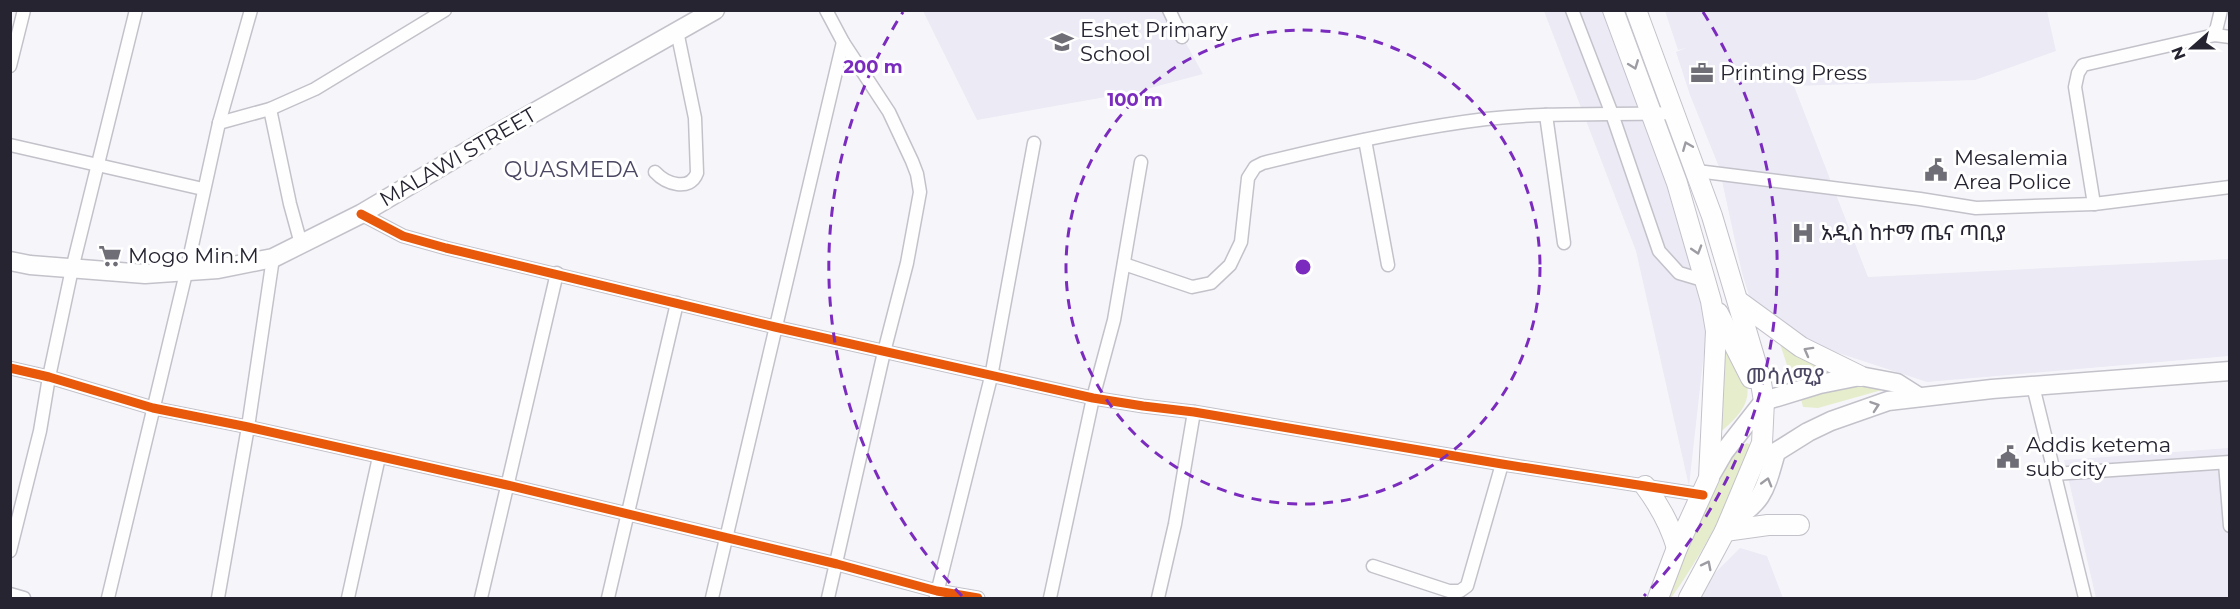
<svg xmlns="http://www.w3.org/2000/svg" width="2240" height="609" font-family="Montserrat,'Noto Sans Ethiopic',sans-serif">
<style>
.built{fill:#ebeaf5}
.green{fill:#e6edcc}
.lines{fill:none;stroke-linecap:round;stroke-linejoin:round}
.street-casing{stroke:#c3c2ca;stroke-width:15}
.secondary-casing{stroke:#c3c2ca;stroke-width:21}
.primary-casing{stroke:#c3c2ca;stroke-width:22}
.street{stroke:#fefefe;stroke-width:12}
.secondary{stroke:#fefefe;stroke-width:18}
.primary{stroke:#fefefe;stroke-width:20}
.cycleway-casing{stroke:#fff;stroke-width:13}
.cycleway{stroke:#e8590c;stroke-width:9}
.oneway{stroke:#9d9ca2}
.ring{fill:none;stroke:#7b2cbf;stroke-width:3;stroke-dasharray:10 8}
.labels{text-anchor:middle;stroke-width:6;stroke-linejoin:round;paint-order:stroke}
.poi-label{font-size:21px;fill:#262431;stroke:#fff;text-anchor:start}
.street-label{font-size:21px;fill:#262431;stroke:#fff}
.neighbourhood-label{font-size:22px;fill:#4c4763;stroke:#fff}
.centre{fill:#7b2cbf;stroke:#fff;stroke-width:3}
.ring-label{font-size:18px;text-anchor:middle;font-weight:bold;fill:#7b2cbf;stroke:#fff;stroke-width:6;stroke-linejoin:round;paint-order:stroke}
</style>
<rect width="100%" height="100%" fill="#f6f6fa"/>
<!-- built -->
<g class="built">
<path d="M923 11H1168L1203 74 1139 91 977 120Z"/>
<path d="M1544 11H1605L1621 62 1643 102 1708 317 1689 486 1636 251Z"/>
<path d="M1665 11H2047L2056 51 1975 80 1794 86 1868 277 2229 259V356L1927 382 1820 347 1752 305 1742 273 1719 167 1690 95 1676 52 1686 48 1678 50Z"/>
<path d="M2229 448V598H2096L2064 460Z"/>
<path d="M1740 548 1767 556 1783 598H1690Z"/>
</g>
<!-- green -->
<g class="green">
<path d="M1776 332 1835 370C1820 377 1806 381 1790 374Z"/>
<path d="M1724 340C1750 383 1763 398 1718 434Z"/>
<path d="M1839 382 1889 388 1818 408 1803 407 1801 399Z"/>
<path d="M1747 443 1756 448C1729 499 1705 551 1671 598H1667L1696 527 1732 457 1739 448Z"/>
</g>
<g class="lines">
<!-- street casing -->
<g class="street-casing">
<g id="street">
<path d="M826 10 843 42 889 112 912 161 917 174 920 192 907 263 884 352 828 598"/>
<path d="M1169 10 1182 37"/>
<path d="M1572 10 1612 114 1659 251 1679 273 1706 281"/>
<path d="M2215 35 2221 10"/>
<path d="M10 66 24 10"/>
<path d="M270 109 290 204 301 244"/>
<path d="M1546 115 1564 243"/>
<path d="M219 123 270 109 315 89 445 10"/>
<path d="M1365 140 1388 265"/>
<path d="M10 145 203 189"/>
<path d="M1697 171 1920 199 1976 208 2094 204 2230 187"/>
<path d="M655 172C666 184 690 192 697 173L695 118 677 31"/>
<path d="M2094 204 2075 87 2078 73 2083 65 2215 35 2230 37"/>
<path d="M361 214 403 236 446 248 775 327 1093 398 1143 406 1194 412 1502 464 1703 495"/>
<path d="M1124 264 1192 287 1211 283 1230 265 1241 242 1248 178 1255 167 1263 163C1336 145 1411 128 1486 119 1548 112 1611 115 1673 113"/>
<path d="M10 368 49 377 153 408 248 427 507 485 837 564 937 591 978 598"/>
<path d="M2033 386 2085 598"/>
<path d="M2225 463 2230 526"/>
<path d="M2054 474 2230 462"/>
<path d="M10 551 40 431 49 377 72 269 136 10"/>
<path d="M1373 566 1449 591H1460L1467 586 1502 464"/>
<path d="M10 594 24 598"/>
<path d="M936 597 991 377 1034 143"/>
<path d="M108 598 186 273 219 123 251 10"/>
<path d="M218 598 248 427 273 258"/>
<path d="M348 598 379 457"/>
<path d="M481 598 557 273"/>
<path d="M608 598 677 303"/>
<path d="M712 598 843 42"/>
<path d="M1050 598 1093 398 1114 320 1141 162"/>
<path d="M1158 598 1175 524 1194 412"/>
</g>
</g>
<!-- secondary casing -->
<g class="secondary-casing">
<g id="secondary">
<path d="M10 261 30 265 145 274 218 269 273 258 361 214 498 133 715 10"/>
<path d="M1709 478 1724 452 1764 401 1820 384 1860 376 1897 383 1919 397"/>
<path d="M1728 523C1764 502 1765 490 1776 452L1808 432 1831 421 1888 401 1992 389 2230 371"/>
</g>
</g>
<!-- primary casing -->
<g class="primary-casing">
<g id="primary">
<path d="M1613 10 1677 183 1711 301 1716 331 1709 478 1677 548 1658 598"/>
<path d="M1636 10 1712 216 1760 377 1764 401 1762 443 1725 531 1689 598"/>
<path d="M1738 301 1801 347 1860 376"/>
<path d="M1718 313 1751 378"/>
<path d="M1645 486C1660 506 1670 524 1677 548"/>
<path d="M1725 531 1768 525H1799"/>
</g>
</g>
<!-- street -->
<use href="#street" class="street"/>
<!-- secondary -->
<use href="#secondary" class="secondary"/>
<!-- primary -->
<use href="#primary" class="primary"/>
<!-- cycleway casing -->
<g class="cycleway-casing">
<g id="cycleway">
<path d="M361 214 403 236 446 248 775 327 1093 398 1143 406 1194 412 1502 464 1703 495"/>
<path d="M10 368 49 377 153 408 248 427 507 485 837 564 937 591 978 598"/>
</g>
</g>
<!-- cycleway -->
<use href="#cycleway" class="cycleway"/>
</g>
<!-- one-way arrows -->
<defs><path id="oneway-chevron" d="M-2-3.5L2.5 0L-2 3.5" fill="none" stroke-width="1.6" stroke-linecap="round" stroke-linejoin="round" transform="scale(1.5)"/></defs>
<g class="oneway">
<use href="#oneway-chevron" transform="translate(1634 65) rotate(69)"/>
<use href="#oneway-chevron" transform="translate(1687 146) rotate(-112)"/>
<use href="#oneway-chevron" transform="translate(1697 250) rotate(73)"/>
<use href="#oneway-chevron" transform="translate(1808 351) rotate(-151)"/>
<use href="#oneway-chevron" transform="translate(1875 406) rotate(-19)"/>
<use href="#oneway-chevron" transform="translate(1767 482) rotate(-74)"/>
<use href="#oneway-chevron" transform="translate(1707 565) rotate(-63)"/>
</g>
<!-- distance rings -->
<g class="ring">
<circle cx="1303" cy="267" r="237"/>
<path d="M962 596A474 474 0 0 1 903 12M1703 12A474 474 0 0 1 1644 596"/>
</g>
<!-- icons -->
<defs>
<g id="school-bare" transform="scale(1.8)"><path d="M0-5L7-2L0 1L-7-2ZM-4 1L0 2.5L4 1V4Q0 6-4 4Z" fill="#6f6e77" stroke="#fff" stroke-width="2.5" paint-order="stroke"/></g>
<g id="office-bare" transform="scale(1.8)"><path d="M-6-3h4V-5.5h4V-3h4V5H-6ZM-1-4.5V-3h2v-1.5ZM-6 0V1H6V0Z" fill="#6f6e77" stroke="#fff" stroke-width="2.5" paint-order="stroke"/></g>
<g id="civic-bare" transform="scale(1.8)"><path d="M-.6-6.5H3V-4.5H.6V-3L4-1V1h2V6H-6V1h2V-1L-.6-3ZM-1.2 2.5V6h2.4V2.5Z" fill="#6f6e77" stroke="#fff" stroke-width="2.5" paint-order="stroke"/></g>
<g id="hospital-bare" transform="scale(1.8)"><path d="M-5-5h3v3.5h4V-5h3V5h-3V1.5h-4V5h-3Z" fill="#6f6e77" stroke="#fff" stroke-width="2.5" paint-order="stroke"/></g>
<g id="supermarket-bare" transform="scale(1.8)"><path d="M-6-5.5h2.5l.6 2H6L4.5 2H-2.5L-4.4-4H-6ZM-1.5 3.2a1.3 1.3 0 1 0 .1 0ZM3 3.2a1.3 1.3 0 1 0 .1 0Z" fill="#6f6e77" stroke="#fff" stroke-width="2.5" paint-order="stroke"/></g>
</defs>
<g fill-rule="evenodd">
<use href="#school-bare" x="1062" y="42"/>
<use href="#office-bare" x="1702" y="73"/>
<use href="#civic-bare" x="1936" y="170"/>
<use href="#hospital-bare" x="1803" y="233"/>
<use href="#supermarket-bare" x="110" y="256"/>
<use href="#civic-bare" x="2008" y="457"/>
</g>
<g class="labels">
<!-- poi labels -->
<g class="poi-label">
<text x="1080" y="37">Eshet Primary<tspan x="1080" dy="24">School</tspan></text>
<text x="1720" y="80">Printing Press</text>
<text x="1954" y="165">Mesalemia<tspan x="1954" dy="24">Area Police</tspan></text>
<text x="1821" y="240">አዲስ ከተማ ጤና ጣቢያ</text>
<text x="128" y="263">Mogo Min.M</text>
<text x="2026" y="452">Addis ketema<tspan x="2026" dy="24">sub city</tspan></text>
</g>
<!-- street labels -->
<g class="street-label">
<text transform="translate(458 157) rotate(-30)" y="7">MALAWI STREET</text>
</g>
<!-- neighbourhood labels -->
<g class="neighbourhood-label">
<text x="571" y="177">QUASMEDA</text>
<text x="1785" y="384">መሳለሚያ</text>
</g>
</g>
<circle cx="1303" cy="267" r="9" class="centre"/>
<g class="ring-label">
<text x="873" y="73">200 m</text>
<text x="1135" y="106">100 m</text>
</g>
<!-- border -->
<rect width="2240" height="609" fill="none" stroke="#262431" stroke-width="24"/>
<!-- north arrow -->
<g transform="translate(2192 48) rotate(249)" stroke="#ffffff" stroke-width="4.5" paint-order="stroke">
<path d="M0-4.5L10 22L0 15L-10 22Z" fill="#262431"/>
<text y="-9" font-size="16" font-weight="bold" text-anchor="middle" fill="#262431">N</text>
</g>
</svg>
